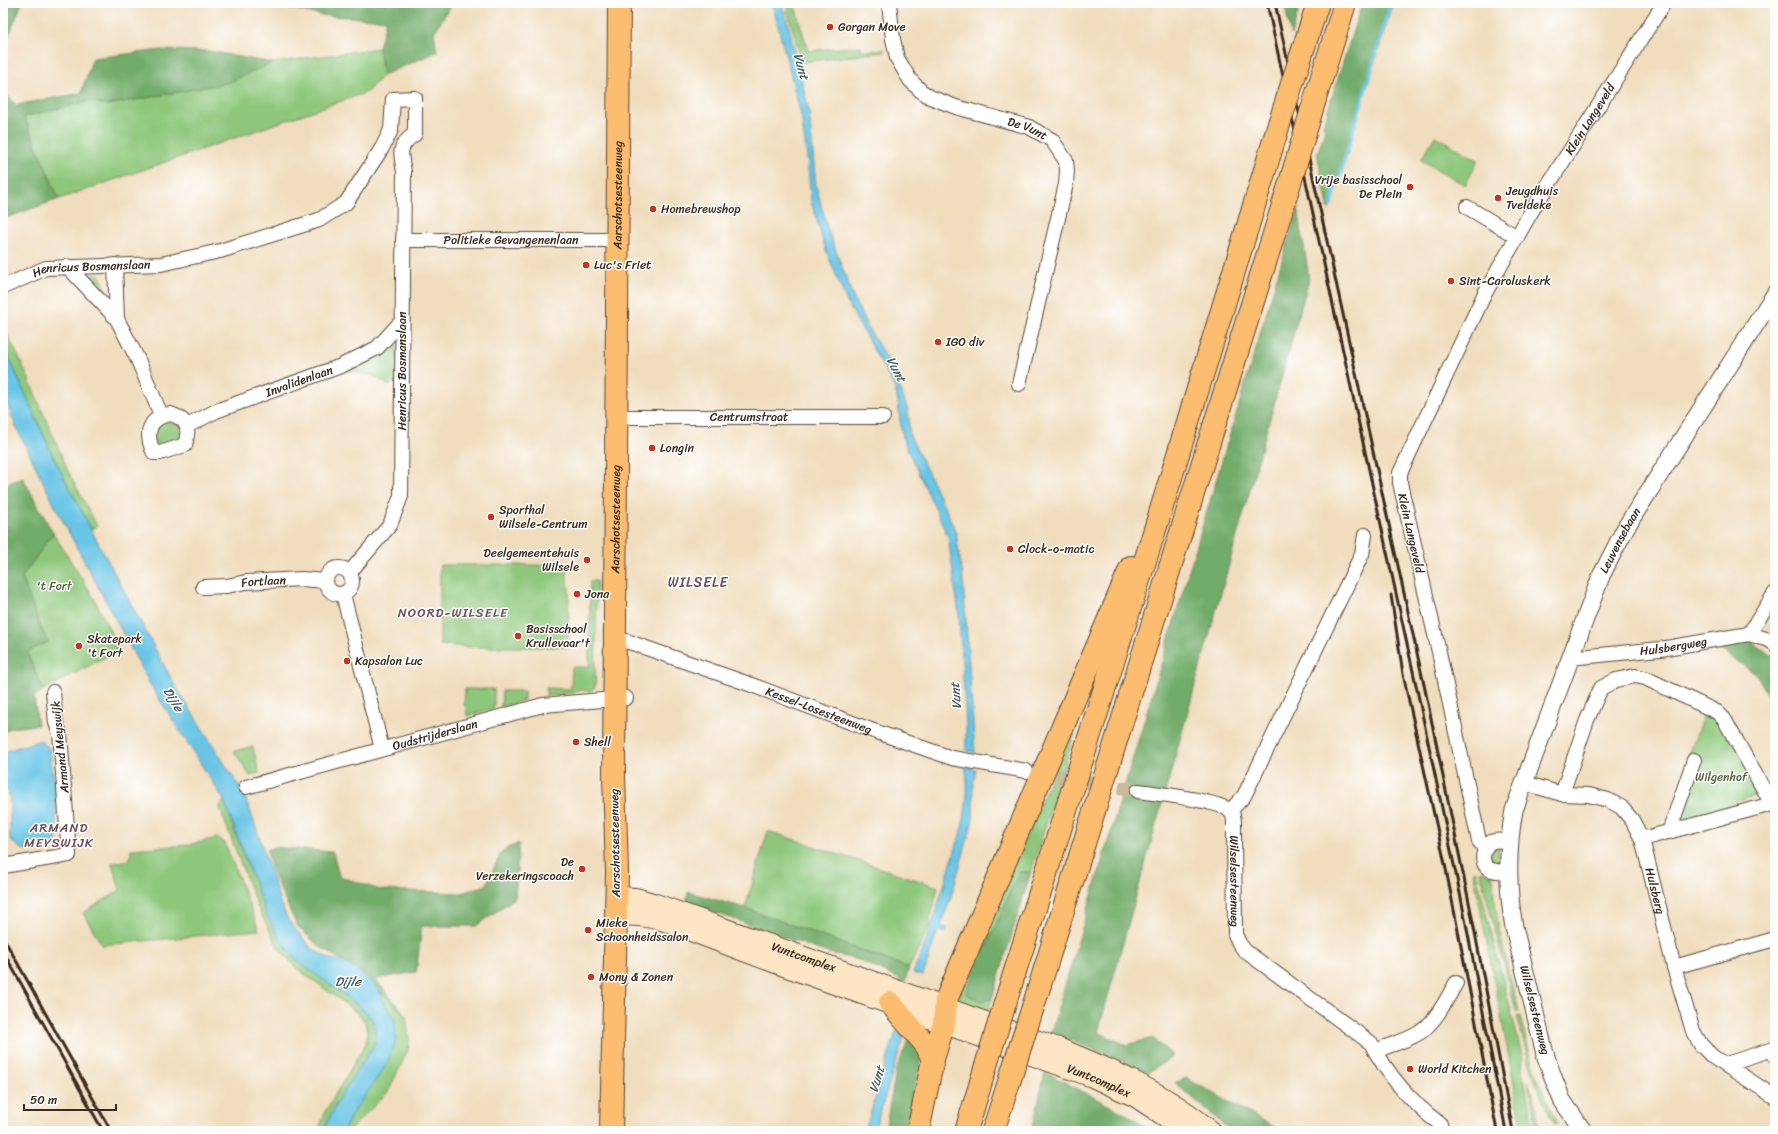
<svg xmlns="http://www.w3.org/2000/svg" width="1778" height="1134" font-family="Sriracha,sans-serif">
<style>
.green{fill:#8ec77b;stroke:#64784c}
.forest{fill:#72ac6b;stroke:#566b44}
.water{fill:#67c5e5;stroke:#517882}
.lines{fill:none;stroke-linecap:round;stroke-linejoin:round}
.stream{stroke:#67c5e5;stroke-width:3.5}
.minor-tunnel{stroke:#ccb99d;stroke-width:14;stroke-dasharray:14 7;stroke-linecap:butt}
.minor-casing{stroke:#564536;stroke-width:16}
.tertiary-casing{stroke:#564536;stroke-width:19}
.secondary-casing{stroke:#564536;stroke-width:22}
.primary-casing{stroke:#564536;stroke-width:24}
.motorway-casing{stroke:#564536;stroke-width:24}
.minor{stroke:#fff;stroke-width:14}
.tertiary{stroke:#fff;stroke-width:17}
.secondary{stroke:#fee5c5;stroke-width:20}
.primary{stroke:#fcbd6f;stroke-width:22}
.motorway{stroke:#fcbd6f;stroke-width:22}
.rail{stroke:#3b2a1e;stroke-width:3}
.motorway-bridge-casing{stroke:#564536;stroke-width:24;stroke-linecap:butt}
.motorway-bridge{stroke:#fcbd6f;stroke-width:22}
.poi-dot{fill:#c8321e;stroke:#fff;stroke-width:1.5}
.labels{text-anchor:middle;stroke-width:3;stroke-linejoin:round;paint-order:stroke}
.poi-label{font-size:12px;fill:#3b2a1e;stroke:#fff;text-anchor:start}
.street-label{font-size:12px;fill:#3b2a1e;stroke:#fff}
.park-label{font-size:12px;fill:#58613f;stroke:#fff}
.water-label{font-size:13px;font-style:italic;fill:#4a6064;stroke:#fff}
.neighbourhood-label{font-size:13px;letter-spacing:1px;fill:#6c525a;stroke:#fff}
.quarter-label{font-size:14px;letter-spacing:1px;fill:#6c525a;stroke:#fff}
</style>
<rect width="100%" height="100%" fill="#fff"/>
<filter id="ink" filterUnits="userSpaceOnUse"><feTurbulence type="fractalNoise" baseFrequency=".025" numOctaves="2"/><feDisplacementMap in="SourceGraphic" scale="8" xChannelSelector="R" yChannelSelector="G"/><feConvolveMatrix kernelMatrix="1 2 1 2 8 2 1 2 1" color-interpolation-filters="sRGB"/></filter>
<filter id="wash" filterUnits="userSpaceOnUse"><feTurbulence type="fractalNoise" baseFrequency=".012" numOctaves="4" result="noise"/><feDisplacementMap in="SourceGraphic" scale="16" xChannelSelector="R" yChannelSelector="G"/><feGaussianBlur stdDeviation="0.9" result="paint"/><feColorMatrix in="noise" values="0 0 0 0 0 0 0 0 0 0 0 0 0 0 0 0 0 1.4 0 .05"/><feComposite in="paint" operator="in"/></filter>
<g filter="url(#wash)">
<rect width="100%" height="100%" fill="#f0ddbd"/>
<!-- green -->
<g class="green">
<path d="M785 3H794L808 51 861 46 862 51 884 49V52L802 62Z"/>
<path d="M379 48 383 75 367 92 59 199 24 117 89 101 107 105 226 83 272 63Z"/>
<path d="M1435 136 1478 160 1465 185 1421 160Z"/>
<path d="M94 274H98L101 278 108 294 106 298 90 281V277Z"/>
<path d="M3 326 23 366 69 473 97 526 91 529 55 461 3 344Z"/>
<path d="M391 344 395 345 397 347C397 361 402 379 388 386 377 374 360 372 344 371L374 357Z"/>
<path d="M166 421 180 426 181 439 158 447 153 435 158 426Z"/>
<path d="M53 533 94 598 119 650 43 690 27 652 48 642 39 624 22 577Z"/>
<path d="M440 565H567V581L569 589 568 647H471L440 645Z"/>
<path d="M590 581H597L595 687 590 691 576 690 575 693 546 696V688L571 689 572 667H589Z"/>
<path d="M1098 667 1086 705 1083 706 1031 872H1019L969 996 981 1001 992 999 985 1019 959 1009V995Z"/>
<path d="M465 689H494V708L467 716V709L464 704Z"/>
<path d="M502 691H524V700L501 707Z"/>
<path d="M1706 707 1717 712 1761 793 1758 795 1736 801 1734 808 1682 821 1679 818 1688 758Z"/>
<path d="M251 747H253L259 773 250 776 234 751Z"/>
<path d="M224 800 244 857 287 949 308 969 349 998 366 1013 373 1021 376 1036 375 1044 339 1098 323 1131H318L326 1110 366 1043 367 1031 365 1022 359 1014 295 967 278 947 257 906 220 809V806Z"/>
<path d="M768 831 938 887 927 932 909 968 745 908Z"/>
<path d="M217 838 225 843 259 930 102 945 83 913 120 890 112 863 130 860 131 849 188 845Z"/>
<path d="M1494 847H1499V863L1492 862 1489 857 1490 851Z"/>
<path d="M1473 870 1476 872 1523 1059 1522 1068 1534 1131H1523Z"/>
<path d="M1483 871 1493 877C1494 923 1508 967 1519 1011H1516L1480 872Z"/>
<path d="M380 992 406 1015 409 1040 408 1050 388 1092 352 1128 351 1131H343L352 1114 396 1039 394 1018 383 1002Z"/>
<path d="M1517 1016H1520C1530 1055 1538 1087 1558 1123L1555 1124C1535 1091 1527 1054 1517 1016Z"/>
<path d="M1528 1081 1535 1103 1540 1131H1537Z"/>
</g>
<!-- forest -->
<g class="forest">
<path d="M3 3H22L3 50Z"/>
<path d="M265 3H452L434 33 437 52 383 75 379 48 386 20 321 15Z"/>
<path d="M1284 3H1301L1291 35Z"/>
<path d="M1362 3H1393L1329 210 1317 154 1325 130 1323 125Z"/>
<path d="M161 50 209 51 272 63 227 83 107 105 89 101 24 117 59 199 3 219V91L16 105 81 93 93 58Z"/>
<path d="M1298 207 1309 279 1098 1032 1126 1045 1153 1038 1173 1056 1149 1072 1051 1032Z"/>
<path d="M23 478 53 533 22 577 39 624 48 642 27 652 43 690 34 697 38 725 10 728 3 734V485Z"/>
<path d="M1745 639 1775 657V708L1757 675 1718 647Z"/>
<path d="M519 843 515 898 476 926H422L416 972 375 979 406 1015 357 970 319 946 297 926 273 874 267 850 274 847 333 852 339 876 380 890 462 893 486 885 502 851Z"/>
<path d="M1019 872H1031L992 999 981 1001 967 994 970 984Z"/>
<path d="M688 892 745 908 909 968 905 982 859 960 828 953 686 902Z"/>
<path d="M909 1039 922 1054 906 1131H885L896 1070Z"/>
<path d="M1045 1072 1135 1119 1148 1129 1147 1131H1032Z"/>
<path d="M1186 1078 1281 1131H1231L1175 1083Z"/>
</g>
<!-- water -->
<g class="water">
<path d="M772 3H781L788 23 809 111 816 186 827 227 854 299 869 330 894 370 908 411 910 436 949 516 956 533 963 578 975 753 966 750V724L959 615 948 536 905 444C899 426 900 407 895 388L848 304 826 251 811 201 807 157 801 115Z"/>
<path d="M3 344 55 461 102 550 174 684 244 794 260 839 281 905 289 921 311 948 330 959 341 961 357 970 372 983 380 992 383 1002 394 1018 396 1039 387 1064 352 1114 343 1131H323L339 1098 375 1044 376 1035 373 1021 366 1013 349 998 308 969 295 958 281 940 266 914 224 800 151 686 56 508 15 424 3 395Z"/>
<path d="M41 740 47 746 50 751 55 793 57 839 49 847C32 851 22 854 10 839V798L8 791 3 787V752Z"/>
<path d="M965 766 976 769 973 785V820L951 897 942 922 941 926 947 928 945 933 939 931 937 933 923 976 913 973 927 939 961 832C966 811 970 788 965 766Z"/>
<path d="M896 1031 905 1034 874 1131H865Z"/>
</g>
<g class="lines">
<!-- stream -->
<path class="stream" d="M1331 205 1391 3"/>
</g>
</g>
<g filter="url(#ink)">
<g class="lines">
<!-- minor-tunnel -->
<path class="minor-tunnel" d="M1036 773 1138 791"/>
<!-- minor casing -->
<g class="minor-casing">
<g id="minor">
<path id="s1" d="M889 3 893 39 897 58 910 80 921 91 930 97 956 107 1029 127 1052 140 1066 161 1067 171 1066 184 1019 384"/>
<path d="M1467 207 1517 237"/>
<path id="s2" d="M403 240H618"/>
<path d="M115 265 117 319"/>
<path d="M67 266 117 319 138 360 161 415"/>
<path id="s3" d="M3 287 46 268 161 264 220 251 319 220 346 203 382 148 391 130 393 99 415 98V134C398 145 400 153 404 171L401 496 390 525 350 572"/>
<path d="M171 414C188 420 190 428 185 445L160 453H154C144 433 149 417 171 414Z"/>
<path id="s4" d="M616 417H883"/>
<path id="s5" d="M187 426 216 411 341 366 377 348 401 322"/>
<circle cx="339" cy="581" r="13"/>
<path id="s6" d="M203 587 227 586 246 582 302 579 325 581"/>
<path d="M343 594 382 749"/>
<path d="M1749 634 1775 593"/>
<path id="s7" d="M615 640H622L632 643 749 684 871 730 952 758 1026 771"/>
<path id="s8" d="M1570 658 1660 649 1749 634 1769 640 1775 644"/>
<path id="s9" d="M1524 783 1562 794 1589 795 1608 800 1621 807 1632 820 1642 839 1674 967 1693 1031 1701 1045 1713 1057 1775 1097"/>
<path id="s10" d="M246 787 543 705 626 698"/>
<path id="s11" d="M1138 791C1154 793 1221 801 1230 811 1235 815 1234 825 1234 832L1235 934 1239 943 1245 951 1371 1043C1387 1074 1412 1103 1440 1124"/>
<path d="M1562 794 1587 720 1601 688 1616 680 1635 676 1645 678 1717 712 1724 719 1772 804 1642 839"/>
<path d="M1230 811 1244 796 1362 554 1365 535"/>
<path d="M1669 832 1694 760"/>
<path id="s12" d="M1485 848 1479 841 1439 652 1400 483V473L1485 293 1534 207 1664 3"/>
<path d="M3 866 69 855 60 733 56 723 53 692"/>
<path d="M1508 872C1502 871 1495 872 1489 869 1480 863 1482 848 1491 842 1496 839 1503 841 1509 841"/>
<path d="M1674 967 1775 939"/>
<path d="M1375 1051C1390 1045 1406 1041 1419 1033 1436 1022 1446 1000 1456 983"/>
<path d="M1726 1064 1773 1049 1775 1056"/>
</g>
</g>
<!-- tertiary casing -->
<g class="tertiary-casing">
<g id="tertiary">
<path id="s13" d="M1583 1131 1562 1100 1553 1077 1545 1054 1514 927C1507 888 1507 849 1514 810L1601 576 1626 527 1775 294"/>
</g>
</g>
<!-- secondary casing -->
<g class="secondary-casing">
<g id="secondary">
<path id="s14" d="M616 897 636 898 653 903 1058 1048C1113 1070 1165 1093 1211 1131"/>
<path id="s15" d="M616 915 640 916 659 919 773 962 1090 1076 1136 1097 1187 1131"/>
</g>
</g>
<!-- primary casing -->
<g class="primary-casing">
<g id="primary">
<path id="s16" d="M611 1131 617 872 614 776 615 623 619 3"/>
</g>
</g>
<!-- motorway casing -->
<g class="motorway-casing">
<g id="motorway">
<path d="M1301 56 1318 3"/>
<path d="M1315 99 1345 3"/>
<path d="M1006 1000 1157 523 1279 124"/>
<path d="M890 1003 926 1045 933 1059"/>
<path d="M1033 1007 1293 173"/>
<path d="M918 1131 933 1059 944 1023 946 1000 1131 567"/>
<path d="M966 1131 984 1072"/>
<path d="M993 1131 1009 1082"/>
</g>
</g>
<!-- minor -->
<use href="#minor" class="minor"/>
<!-- tertiary -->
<use href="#tertiary" class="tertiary"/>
<!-- secondary -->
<use href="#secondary" class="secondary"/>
<!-- primary -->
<use href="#primary" class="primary"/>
<!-- motorway -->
<use href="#motorway" class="motorway"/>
<!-- rail -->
<g class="rail">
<path d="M1267 3 1416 685 1461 898 1506 1131"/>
<path d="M1275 3 1426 694 1471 912 1513 1131"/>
<path d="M1391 595 1403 674 1445 864 1497 1131"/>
<path d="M3 937 111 1131"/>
<path d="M3 951 103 1131"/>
</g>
<!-- motorway-bridge casing -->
<g class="motorway-bridge-casing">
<g id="motorway-bridge">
<path d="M1279 124 1301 56"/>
<path d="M1293 173 1315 99"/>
<path d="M984 1072 1006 1000"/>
<path d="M1009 1082 1033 1007"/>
</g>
</g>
<!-- motorway-bridge -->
<use href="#motorway-bridge" class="motorway-bridge"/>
</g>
</g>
<!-- markers -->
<g class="poi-dot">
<circle cx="830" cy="27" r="4"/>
<circle cx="1410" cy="187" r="4"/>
<circle cx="1498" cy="198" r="4"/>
<circle cx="653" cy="209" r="4"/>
<circle cx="586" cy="265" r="4"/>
<circle cx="1451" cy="281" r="4"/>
<circle cx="938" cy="342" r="4"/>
<circle cx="652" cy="448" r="4"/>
<circle cx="491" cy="517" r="4"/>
<circle cx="1010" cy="549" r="4"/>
<circle cx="587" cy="560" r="4"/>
<circle cx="577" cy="594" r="4"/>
<circle cx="518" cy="636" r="4"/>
<circle cx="79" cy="646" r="4"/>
<circle cx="347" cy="661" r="4"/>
<circle cx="576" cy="742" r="4"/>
<circle cx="582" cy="869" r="4"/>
<circle cx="588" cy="930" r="4"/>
<circle cx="591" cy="977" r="4"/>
<circle cx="1410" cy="1069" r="4"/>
</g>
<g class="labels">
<!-- poi labels -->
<g class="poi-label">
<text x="838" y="31">Gorgan Move</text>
<text x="1402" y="184" text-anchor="end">Vrije basisschool<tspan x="1402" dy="14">De Plein</tspan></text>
<text x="1506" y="195">Jeugdhuis<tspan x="1506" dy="14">Tveldeke</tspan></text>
<text x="661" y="213">Homebrewshop</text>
<text x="594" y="269">Luc's Friet</text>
<text x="1459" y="285">Sint-Caroluskerk</text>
<text x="946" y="346">IGO div</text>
<text x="660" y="452">Longin</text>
<text x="499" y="514">Sporthal<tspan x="499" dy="14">Wilsele-Centrum</tspan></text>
<text x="1018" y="553">Clock-o-matic</text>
<text x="579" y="557" text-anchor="end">Deelgemeentehuis<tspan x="579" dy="14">Wilsele</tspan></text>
<text x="585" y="598">Jona</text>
<text x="526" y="633">Basisschool<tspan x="526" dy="14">Krullevaar't</tspan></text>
<text x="87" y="643">Skatepark<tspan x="87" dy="14">'t Fort</tspan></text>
<text x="355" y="665">Kapsalon Luc</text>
<text x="584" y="746">Shell</text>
<text x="574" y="866" text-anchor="end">De<tspan x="574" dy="14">Verzekeringscoach</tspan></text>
<text x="596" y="927">Mieke<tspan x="596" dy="14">Schoonheidssalon</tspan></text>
<text x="599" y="981">Mony &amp; Zonen</text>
<text x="1418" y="1073">World Kitchen</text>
</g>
<!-- street labels -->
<g class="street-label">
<text dy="4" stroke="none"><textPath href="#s12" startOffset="788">Klein Langeveld</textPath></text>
<text dy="4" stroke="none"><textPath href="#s1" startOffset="210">De Vunt</textPath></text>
<text dy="4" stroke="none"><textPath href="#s16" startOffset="936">Aarschotsesteenweg</textPath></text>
<text dy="4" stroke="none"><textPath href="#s2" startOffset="108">Politieke Gevangenenlaan</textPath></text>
<text dy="4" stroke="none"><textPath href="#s3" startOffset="92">Henricus Bosmanslaan</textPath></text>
<text transform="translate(402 371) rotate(-90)" y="4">Henricus Bosmanslaan</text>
<text dy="4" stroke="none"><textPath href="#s5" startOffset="121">Invalidenlaan</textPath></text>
<text dy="4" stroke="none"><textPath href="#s4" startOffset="133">Centrumstraat</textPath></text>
<text dy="4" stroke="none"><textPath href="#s16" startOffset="612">Aarschotsesteenweg</textPath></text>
<text transform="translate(1411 533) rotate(77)" y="4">Klein Langeveld</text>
<text dy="4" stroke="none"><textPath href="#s13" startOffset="625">Leuvensebaan</textPath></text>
<text dy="4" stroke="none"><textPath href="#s6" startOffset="61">Fortlaan</textPath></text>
<text dy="4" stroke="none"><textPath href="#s8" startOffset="104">Hulsbergweg</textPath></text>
<text dy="4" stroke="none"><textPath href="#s7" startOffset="216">Kessel-Losesteenweg</textPath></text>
<text dy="4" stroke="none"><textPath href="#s10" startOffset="196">Oudstrijderslaan</textPath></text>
<text transform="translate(60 747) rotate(-96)" y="4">Armand Meyswijk</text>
<text transform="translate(615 843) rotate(-91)" y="4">Aarschotsesteenweg</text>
<text dy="4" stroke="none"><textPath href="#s11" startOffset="166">Wilselsesteenweg</textPath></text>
<text dy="4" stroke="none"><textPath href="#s9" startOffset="193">Hulsberg</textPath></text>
<text dy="4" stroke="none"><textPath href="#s14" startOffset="198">Vuntcomplex</textPath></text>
<text transform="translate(1535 1010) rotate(76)" y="4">Wilselsesteenweg</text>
<text dy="4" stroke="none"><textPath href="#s15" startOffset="512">Vuntcomplex</textPath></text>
</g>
<!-- park labels -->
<g class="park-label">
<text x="54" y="590">'t Fort</text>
<text x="1721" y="781">Wilgenhof</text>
</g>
<!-- water labels -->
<g class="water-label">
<text transform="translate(802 66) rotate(74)" y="5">Vunt</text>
<text transform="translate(897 369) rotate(62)" y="5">Vunt</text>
<text transform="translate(955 696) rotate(-95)" y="5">Vunt</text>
<text transform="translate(174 699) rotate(59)" y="5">Dijle</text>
<text x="348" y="986">Dijle</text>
<text transform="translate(876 1079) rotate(-73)" y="5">Vunt</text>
</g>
<!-- neighbourhood labels -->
<g class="neighbourhood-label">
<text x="453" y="617">NOORD-WILSELE</text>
<text x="59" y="832">ARMAND<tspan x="59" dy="15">MEYSWIJK</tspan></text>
</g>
<!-- quarter labels -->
<g class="quarter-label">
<text x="698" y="587">WILSELE</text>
</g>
</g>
<!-- margin -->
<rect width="1778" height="1134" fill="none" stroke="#fff" stroke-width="16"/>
<!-- scale -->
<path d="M24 1104v6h92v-6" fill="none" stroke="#3b2a1e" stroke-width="2"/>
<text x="30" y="1104" font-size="12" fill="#3b2a1e" stroke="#ffffff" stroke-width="3" paint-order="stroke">50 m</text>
</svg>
